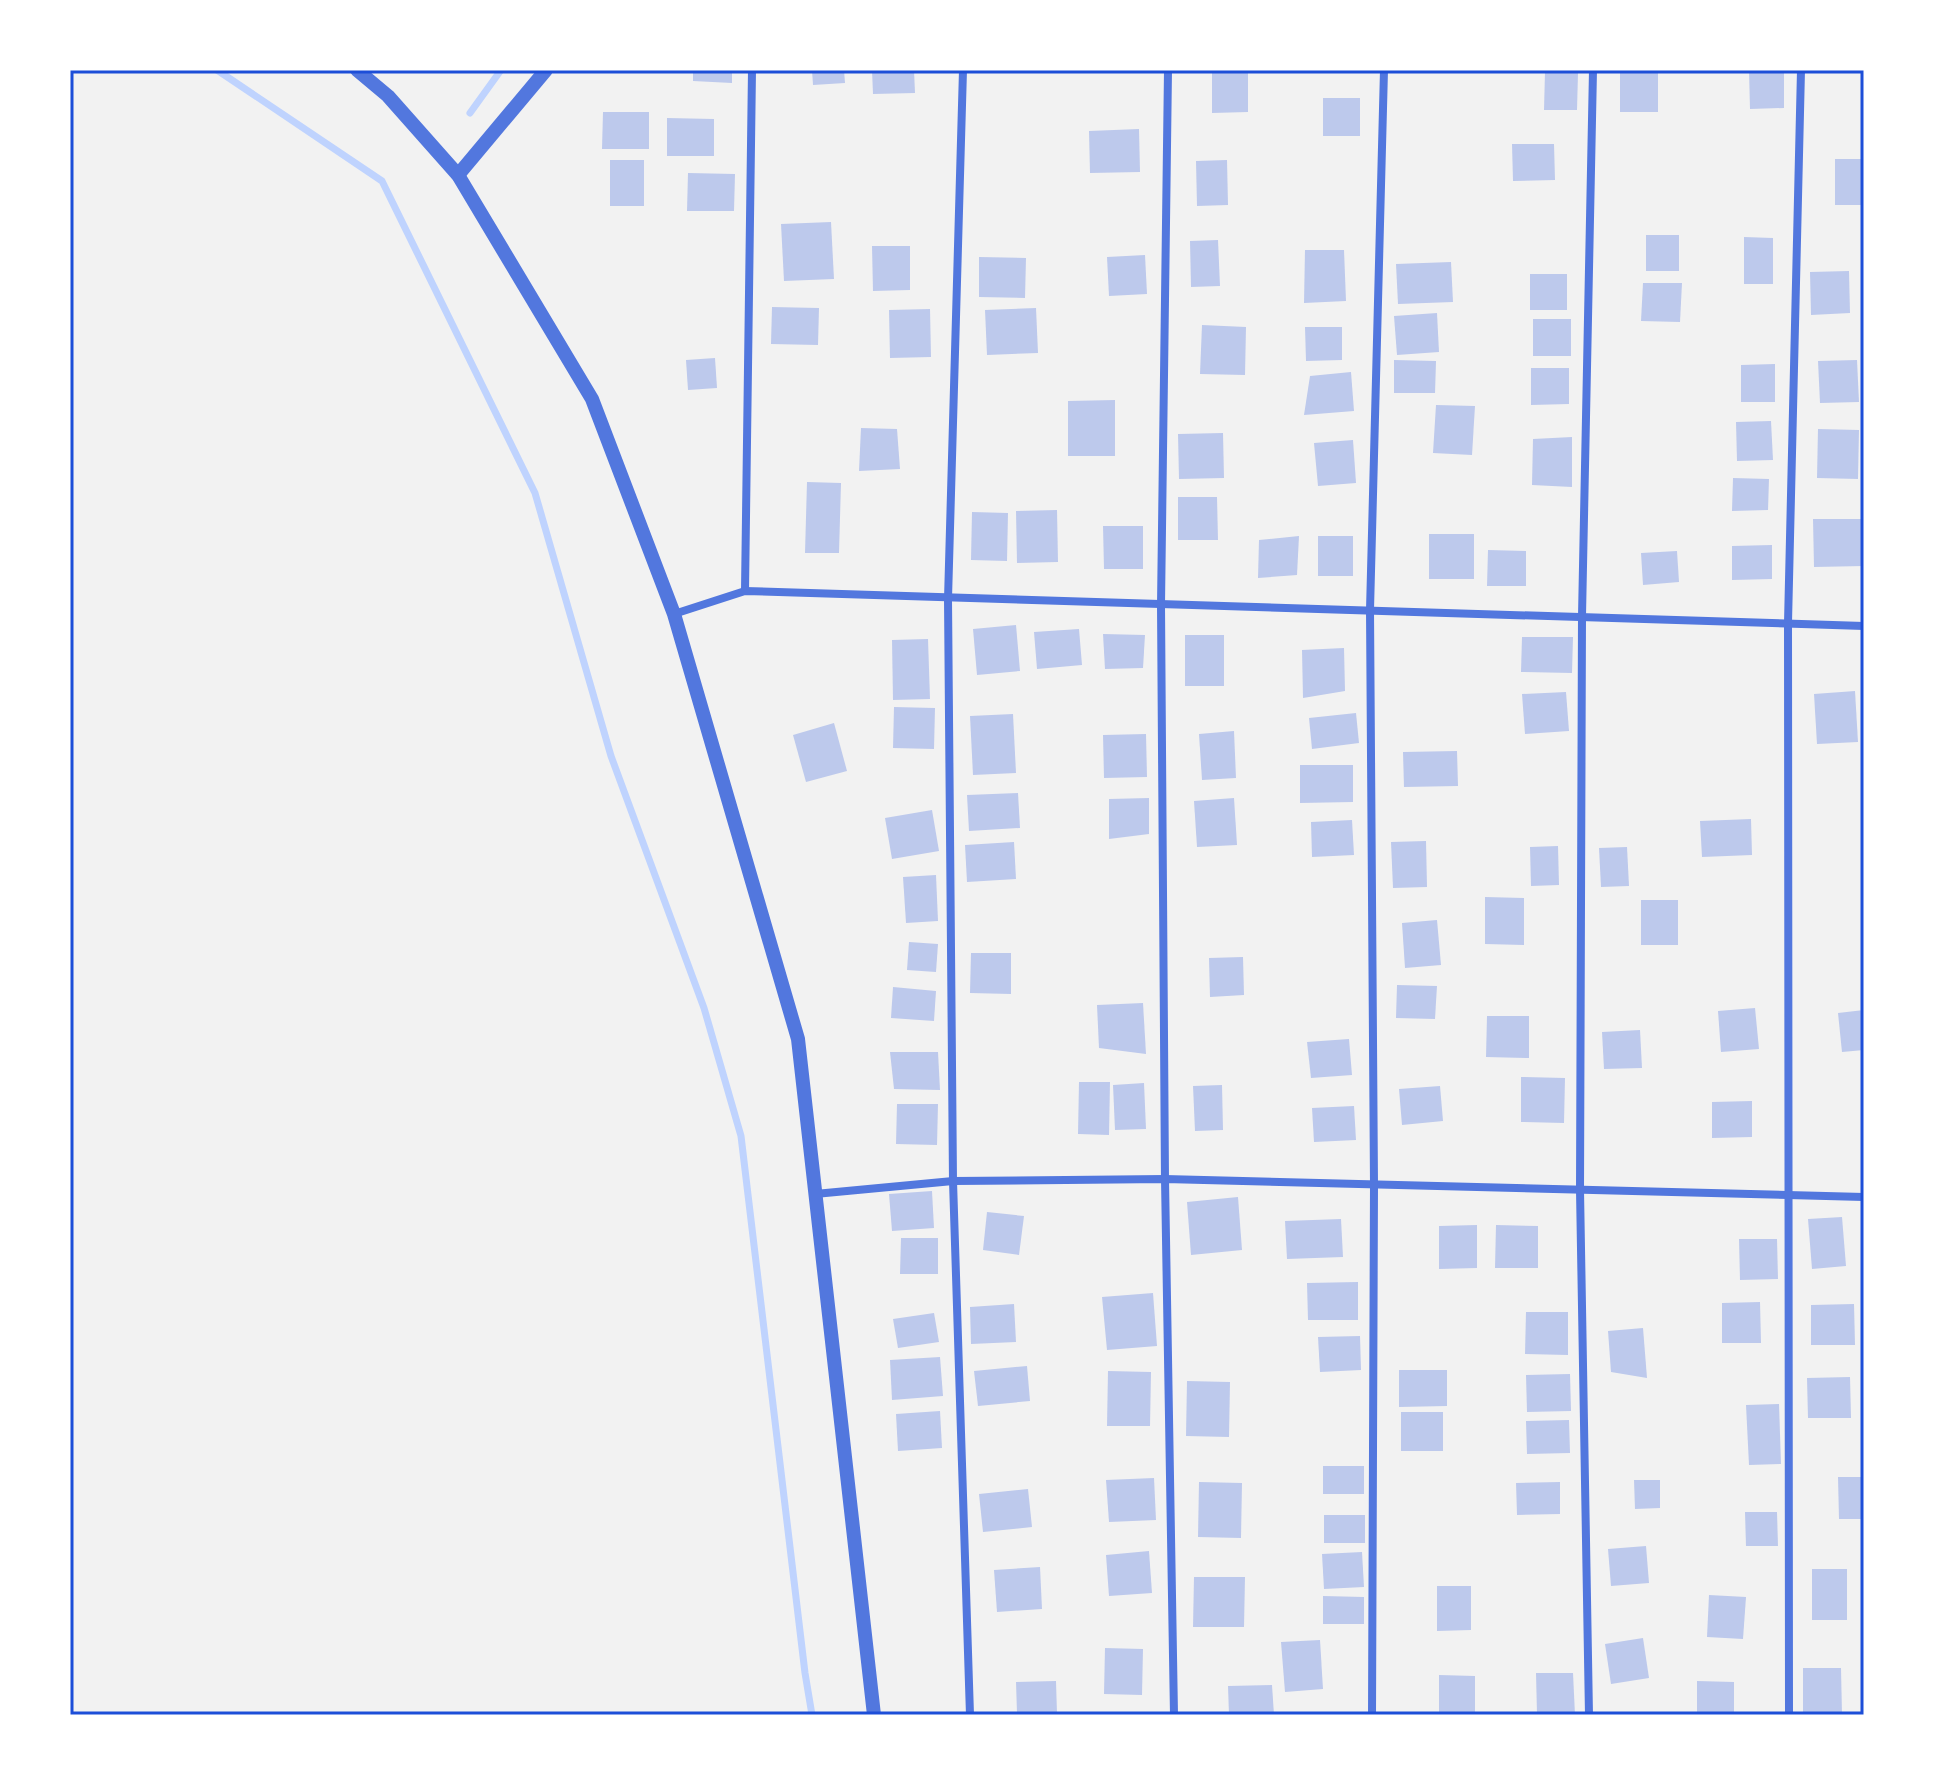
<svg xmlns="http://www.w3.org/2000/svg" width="1934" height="1785" font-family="'Nunito Sans',sans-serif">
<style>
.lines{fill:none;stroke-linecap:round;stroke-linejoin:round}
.stream{stroke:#bfd3fe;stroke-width:7}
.building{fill:#bdc9ec}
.minor{stroke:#5277de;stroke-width:8}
.tertiary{stroke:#5277de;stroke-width:14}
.neatline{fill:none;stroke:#1d4ed8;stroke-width:3}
</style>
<rect width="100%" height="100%" fill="#f2f2f2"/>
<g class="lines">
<!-- stream -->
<g class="stream">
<path d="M217 70 382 181 535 493 611 756 704 1008 741 1136 805 1673 812 1715"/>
<path d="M470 113 501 70"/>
</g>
</g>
<!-- building -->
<g class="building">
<path d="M693 70H732V83L693 81Z"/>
<path d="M812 70H844L845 83 813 85Z"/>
<path d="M872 70H914L915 93 873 94Z"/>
<path d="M1212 70H1248V112L1212 113Z"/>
<path d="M1749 70H1784V108L1750 109Z"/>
<path d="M1658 71V112H1620V72Z"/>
<path d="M1545 72 1578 73 1577 110H1544Z"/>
<rect x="1323" y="98" width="37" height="38"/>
<path d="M603 112H649V149H602Z"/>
<path d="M667 118 714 119V156H667Z"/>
<path d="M1139 129 1140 172 1090 173 1089 131Z"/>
<path d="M1512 144H1554L1555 180 1513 181Z"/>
<rect x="1835" y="159" width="29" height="46"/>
<rect x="610" y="160" width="34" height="46"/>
<path d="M1227 160 1228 205 1197 206 1196 161Z"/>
<path d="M688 173 735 174 734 211H687Z"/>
<path d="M831 222 834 279 784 281 781 224Z"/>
<rect x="1646" y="235" width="33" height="36"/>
<path d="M1744 237 1773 238V284H1744Z"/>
<path d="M1218 240 1220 286 1191 287 1190 241Z"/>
<path d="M872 246H910V290L873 291Z"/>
<path d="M1305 250H1344L1346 301 1304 303Z"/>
<path d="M1145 255 1147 294 1109 296 1107 257Z"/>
<path d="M979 257 1026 258 1025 298 979 297Z"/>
<path d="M1451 262 1453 302 1398 304 1396 264Z"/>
<path d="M1849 271 1850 313 1811 315 1810 272Z"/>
<rect x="1530" y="274" width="37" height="36"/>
<path d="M1643 283H1682L1680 322 1641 321Z"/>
<path d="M772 307 819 308 818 345 771 344Z"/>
<path d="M1036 308 1038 353 987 355 985 310Z"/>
<path d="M930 309 931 357 890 358 889 310Z"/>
<path d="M1437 313 1439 352 1397 355 1394 316Z"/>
<rect x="1533" y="319" width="38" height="37"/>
<path d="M1202 325 1246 327 1245 375 1200 374Z"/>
<path d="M1305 327H1342V360L1306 361Z"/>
<path d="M715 358 717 388 688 390 686 360Z"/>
<path d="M1394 360 1436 361 1435 393H1394Z"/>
<path d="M1857 360 1859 402 1820 403 1818 361Z"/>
<path d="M1775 364V402H1741V365Z"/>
<path d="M1531 368H1569V404L1531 405Z"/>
<path d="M1351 372 1354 411 1304 415 1310 376Z"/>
<path d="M1115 400V456H1068V401Z"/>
<path d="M1436 405 1475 406 1472 455 1433 453Z"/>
<path d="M1771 421 1773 460 1737 461 1736 422Z"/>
<path d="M861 428 897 429 900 469 859 471Z"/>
<path d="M1818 429 1859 430 1858 479 1817 478Z"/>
<path d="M1223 433 1224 478 1179 479 1178 434Z"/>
<path d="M1572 437V487L1532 485 1533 439Z"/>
<path d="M1353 440 1356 483 1318 486 1314 443Z"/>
<path d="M1733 478 1769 479 1768 510 1732 511Z"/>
<path d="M807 482 841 483 839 553H805Z"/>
<path d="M1178 497H1217L1218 540H1178Z"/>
<path d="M1057 510 1058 562 1017 563 1016 511Z"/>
<path d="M972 512 1008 513 1007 561 971 560Z"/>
<path d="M1813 519H1864V566L1814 567Z"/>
<path d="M1103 526H1143V569H1104Z"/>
<rect x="1429" y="534" width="45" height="45"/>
<path d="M1299 536 1297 575 1258 578 1259 540Z"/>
<rect x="1318" y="536" width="35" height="40"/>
<path d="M1772 545V579L1732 580V546Z"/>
<path d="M1488 550 1526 551V586H1487Z"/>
<path d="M1677 551 1679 582 1643 585 1641 553Z"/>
<path d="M1016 625 1020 671 977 675 973 629Z"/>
<path d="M1079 629 1082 665 1037 669 1034 632Z"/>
<path d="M1103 634 1145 635 1143 668 1105 669Z"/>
<rect x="1185" y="635" width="39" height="51"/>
<path d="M1522 637H1573L1572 673 1521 672Z"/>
<path d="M928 639 930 699 893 700 892 640Z"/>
<path d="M1344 648 1345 691 1303 698 1302 650Z"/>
<path d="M1855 691 1858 742 1817 744 1814 694Z"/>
<path d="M1566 692 1569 731 1525 734 1522 694Z"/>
<path d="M894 707 935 708 934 749 893 748Z"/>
<path d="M1356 713 1359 743 1312 749 1309 718Z"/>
<path d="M1013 714 1016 773 973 775 970 716Z"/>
<path d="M834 723 847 771 806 782 793 735Z"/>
<path d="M1234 731 1236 778 1202 780 1199 734Z"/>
<path d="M1146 734 1147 777 1104 778 1103 735Z"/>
<path d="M1457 751 1458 786 1404 787 1403 752Z"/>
<path d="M1300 765H1353V802L1300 803Z"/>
<path d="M1018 793 1020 828 969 831 967 795Z"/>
<path d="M1149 798V834L1109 839V799Z"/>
<path d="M1234 798 1237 845 1197 847 1194 801Z"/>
<path d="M932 810 939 851 892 859 885 818Z"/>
<path d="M1751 819 1752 855 1702 857 1700 821Z"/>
<path d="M1352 820 1354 855 1312 857 1311 822Z"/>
<path d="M1426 841 1427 887 1393 888 1391 842Z"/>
<path d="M1014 842 1016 879 967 882 965 845Z"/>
<path d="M1558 846 1559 885 1531 886 1530 847Z"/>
<path d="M1627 847 1629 886 1601 887 1599 848Z"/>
<path d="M936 875 938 921 906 923 903 877Z"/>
<path d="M1485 897 1524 898V945L1485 944Z"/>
<rect x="1641" y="900" width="37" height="45"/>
<path d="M1437 920 1441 965 1405 968 1402 923Z"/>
<path d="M909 942 938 944 936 972 907 970Z"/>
<path d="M971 953H1011V994L970 993Z"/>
<path d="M1243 957 1244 995 1210 997 1209 958Z"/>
<path d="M1397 985 1437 986 1435 1019 1396 1018Z"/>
<path d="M893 987 936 991 934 1021 891 1018Z"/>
<path d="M1143 1003 1146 1054 1099 1048 1097 1005Z"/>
<path d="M1755 1008 1759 1049 1721 1052 1718 1011Z"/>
<path d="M1864 1010V1050L1842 1052 1838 1013Z"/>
<path d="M1487 1016H1529V1058L1486 1057Z"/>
<path d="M1640 1030 1642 1068 1604 1069 1602 1032Z"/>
<path d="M1349 1039 1352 1075 1311 1078 1307 1042Z"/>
<path d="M890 1052H938L940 1090 894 1089Z"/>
<path d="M1521 1077 1565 1078 1564 1123 1521 1122Z"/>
<path d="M1079 1082H1110L1109 1135 1078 1134Z"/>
<path d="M1144 1083 1146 1129 1115 1130 1113 1085Z"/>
<path d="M1222 1085 1223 1130 1195 1131 1193 1086Z"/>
<path d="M1440 1086 1443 1121 1402 1125 1399 1089Z"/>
<path d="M1752 1101V1137L1712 1138V1102Z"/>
<path d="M897 1104H938L937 1145 896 1144Z"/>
<path d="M1354 1106 1356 1140 1314 1142 1312 1108Z"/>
<path d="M932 1191 934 1228 892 1231 889 1194Z"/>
<path d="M1238 1197 1242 1250 1191 1255 1187 1202Z"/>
<path d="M987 1212 1024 1216 1019 1255 983 1250Z"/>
<path d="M1842 1217 1846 1266 1812 1269 1808 1219Z"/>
<path d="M1341 1219 1343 1257 1287 1259 1285 1221Z"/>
<path d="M1477 1225V1268L1439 1269V1226Z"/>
<path d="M1496 1225 1538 1226V1268H1495Z"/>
<path d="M901 1238H938V1274H900Z"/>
<path d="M1739 1239H1777L1778 1279 1740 1280Z"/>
<path d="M1358 1282V1320H1308L1307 1283Z"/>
<path d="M1153 1293 1157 1346 1107 1350 1102 1297Z"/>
<path d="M1760 1302 1761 1343H1722V1303Z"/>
<path d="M1014 1304 1016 1342 971 1344 970 1307Z"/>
<path d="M1854 1304 1855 1345H1811V1305Z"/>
<path d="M1526 1312H1568V1355L1525 1354Z"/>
<path d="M934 1313 939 1342 898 1348 893 1319Z"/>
<path d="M1643 1328 1647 1378 1611 1372 1608 1331Z"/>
<path d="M1360 1336 1361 1370 1320 1372 1318 1337Z"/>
<path d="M940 1357 943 1396 892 1400 890 1360Z"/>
<path d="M1027 1366 1030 1401 978 1406 974 1371Z"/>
<path d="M1399 1370H1447V1406L1399 1407Z"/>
<path d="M1108 1371 1151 1372 1150 1426H1107Z"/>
<path d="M1570 1374 1571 1411 1527 1412 1526 1375Z"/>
<path d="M1850 1377 1851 1418H1808L1807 1378Z"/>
<path d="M1187 1381 1230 1382 1229 1437 1186 1436Z"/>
<path d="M1779 1404 1781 1464 1749 1465 1746 1405Z"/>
<path d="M940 1411 942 1448 898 1451 896 1414Z"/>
<rect x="1401" y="1412" width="42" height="39"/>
<path d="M1569 1420 1570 1453 1527 1454 1526 1421Z"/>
<rect x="1323" y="1466" width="41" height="28"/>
<path d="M1838 1477H1864V1519H1839Z"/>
<path d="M1154 1478 1156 1520 1109 1522 1106 1480Z"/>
<path d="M1634 1480H1660V1508L1635 1509Z"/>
<path d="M1199 1482 1242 1483 1241 1538 1198 1537Z"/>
<path d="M1560 1482V1514L1517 1515 1516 1483Z"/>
<path d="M1028 1489 1032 1527 983 1532 979 1494Z"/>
<path d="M1745 1512H1777L1778 1546H1746Z"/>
<rect x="1324" y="1515" width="41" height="28"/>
<path d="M1646 1546 1649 1583 1611 1586 1608 1549Z"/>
<path d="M1149 1551 1152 1593 1109 1596 1106 1555Z"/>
<path d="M1362 1552 1364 1587 1324 1589 1322 1554Z"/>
<path d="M1040 1567 1042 1609 997 1612 994 1570Z"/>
<rect x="1812" y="1569" width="35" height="51"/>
<path d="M1194 1577H1245L1244 1627H1193Z"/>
<path d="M1437 1586H1471V1630L1437 1631Z"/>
<path d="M1709 1595 1746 1597 1743 1639 1707 1637Z"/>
<path d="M1323 1596 1364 1597V1624H1323Z"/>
<path d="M1643 1638 1649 1678 1611 1684 1605 1644Z"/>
<path d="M1320 1640 1323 1689 1285 1692 1281 1642Z"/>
<path d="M1105 1648 1143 1649 1142 1695 1104 1694Z"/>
<path d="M1803 1668H1841L1842 1715H1803Z"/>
<path d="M1536 1673H1573L1575 1715 1537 1714Z"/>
<path d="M1439 1675 1475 1676V1712H1439Z"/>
<path d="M1056 1681 1057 1714H1017L1016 1682Z"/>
<path d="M1697 1681 1734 1682V1712H1697Z"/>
<path d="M1272 1685 1274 1715H1229L1228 1686Z"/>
</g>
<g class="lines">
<!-- minor -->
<g class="minor">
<path d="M963 70 948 599 953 1181 970 1715"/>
<path d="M1168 70 1161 605 1165 1179 1174 1715"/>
<path d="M745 591 752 70"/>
<path d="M674 614 745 591 1864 626"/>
<path d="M815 1194 953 1181 1165 1179 1864 1197"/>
<path d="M1372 1715 1374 1185 1370 610 1384 70"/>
<path d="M1589 1715 1580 1190 1582 616 1593 70"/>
<path d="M1789 1715 1788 623 1801 70"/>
</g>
<!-- tertiary -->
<g class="tertiary">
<path d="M357 70 388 96 458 175 592 399 674 614 798 1039 874 1715"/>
<path d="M458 175 546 70"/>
</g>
</g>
<!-- border -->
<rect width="1934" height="1785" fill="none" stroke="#ffffff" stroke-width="144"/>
<rect x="72" y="72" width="1790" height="1641" class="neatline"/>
</svg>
